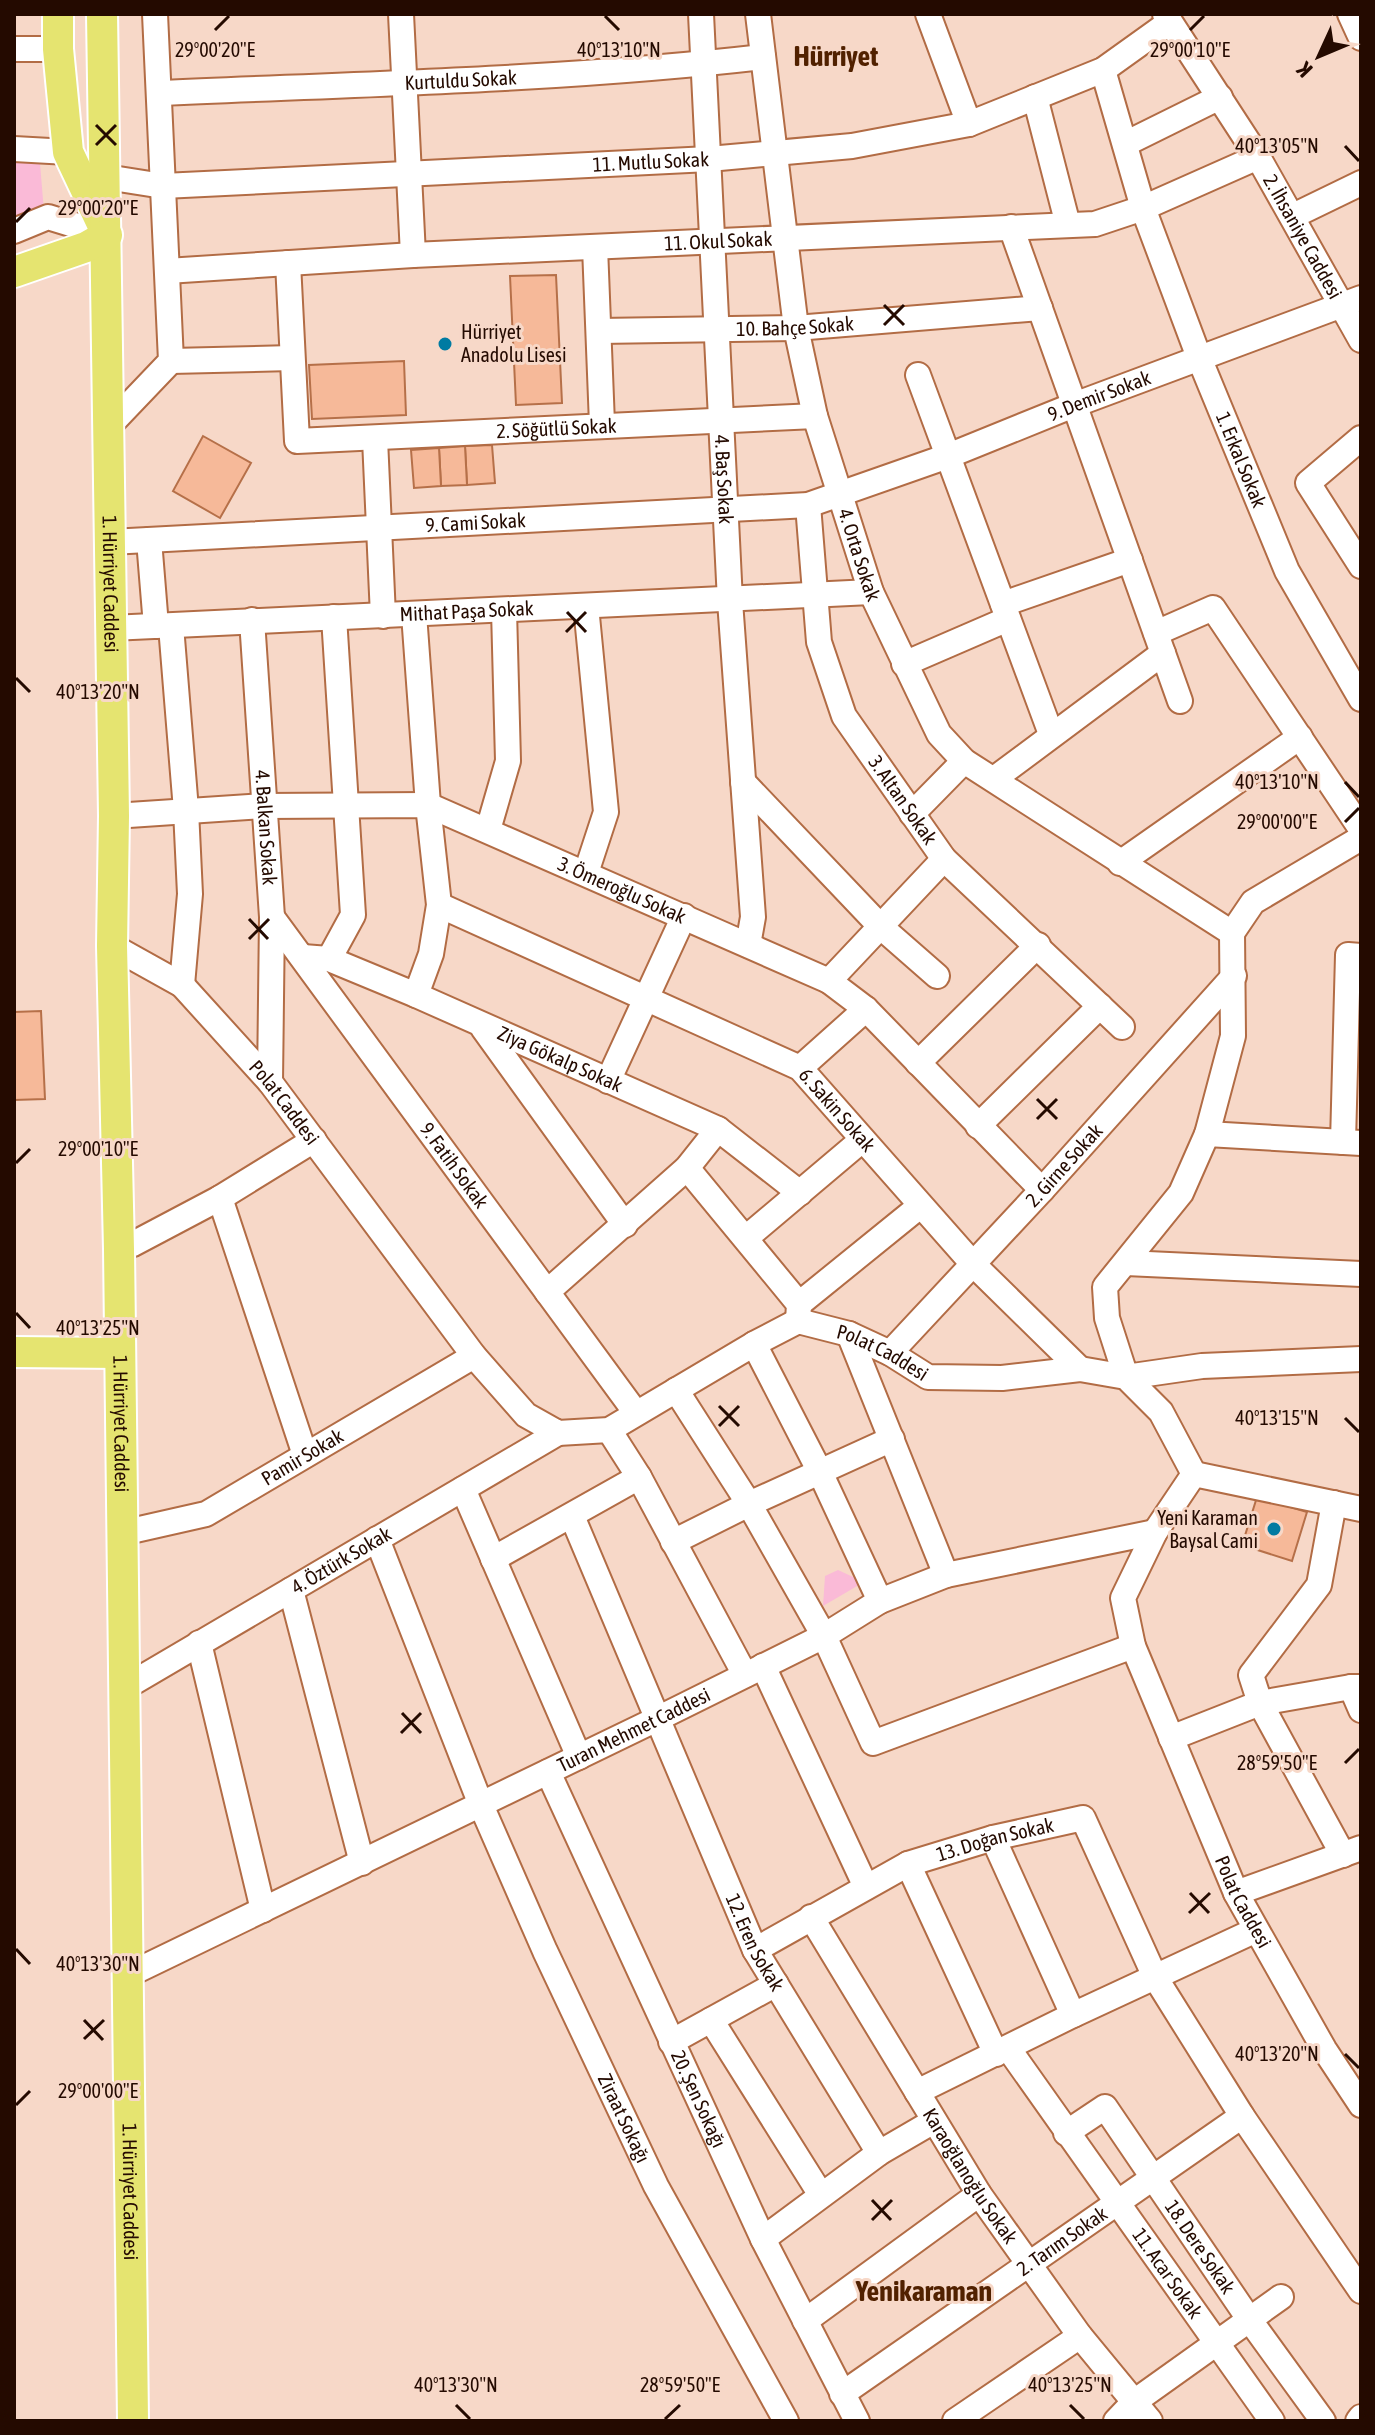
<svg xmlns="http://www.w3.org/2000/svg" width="1375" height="2435" font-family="'Asap Condensed',sans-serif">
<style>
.green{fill:#fabad7}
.building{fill:#f6b999;stroke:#b67049;stroke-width:2}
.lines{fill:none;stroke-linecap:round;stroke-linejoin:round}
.minor-casing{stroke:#b26c45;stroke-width:28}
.major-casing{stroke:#fff;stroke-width:34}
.minor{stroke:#fff;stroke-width:24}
.major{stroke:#e5e470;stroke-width:30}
.ticks{fill:none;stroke:#240a00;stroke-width:3}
.poi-dot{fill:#007ba2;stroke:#f7d8c8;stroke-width:3}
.labels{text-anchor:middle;stroke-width:6;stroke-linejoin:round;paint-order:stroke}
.street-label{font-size:20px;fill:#240a00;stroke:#f7d8c8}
.poi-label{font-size:20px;fill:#240a00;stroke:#f7d8c8;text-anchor:start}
.district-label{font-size:28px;font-weight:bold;fill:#512100;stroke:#f7d8c8}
.ticks-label{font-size:20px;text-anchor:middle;fill:#240a00;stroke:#f7d8c8;stroke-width:6;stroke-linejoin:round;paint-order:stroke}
</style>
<rect width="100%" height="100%" fill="#f7d8c8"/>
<!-- green -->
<g class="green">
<path d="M14 149 39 151 44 212 14 228Z"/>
<path d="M838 1570 864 1582 823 1606 825 1576Z"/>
</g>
<!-- building -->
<g class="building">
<path d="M556 275 562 403 516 405 510 276Z"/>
<path d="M404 361 406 415 312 419 309 365Z"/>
<path d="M203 436 251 463 220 518 173 491Z"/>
<path d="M492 445 495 483 467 485 465 446Z"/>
<path d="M465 446 467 485 441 486 439 448Z"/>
<path d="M439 448 441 486 414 488 411 450Z"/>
<path d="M41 1011 45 1099 14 1100V1012Z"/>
<path d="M1257 1497 1307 1512 1292 1561 1242 1545Z"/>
</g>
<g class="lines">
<!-- minor casing -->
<g class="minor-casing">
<g id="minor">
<path d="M401 14 413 255"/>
<path id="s1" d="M701 14 730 601 753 917 748 945"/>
<path id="s2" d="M758 14 796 328 815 416 871 592 939 734 964 761 1232 933"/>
<path d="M928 14 969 124"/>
<path id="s3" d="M1165 14 1258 157 1361 340"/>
<path d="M1350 14 1361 38"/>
<path d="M14 49H58"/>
<path id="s4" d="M1103 70 1143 208 1200 360 1287 571 1361 699"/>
<path id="s5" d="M159 93C360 84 563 80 763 57"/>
<path d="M1035 97 1068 225"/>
<path d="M1125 144 1220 97"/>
<path d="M14 149 68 152"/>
<path id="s6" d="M106 177 163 186 709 159 852 146 969 124 1103 70 1170 22"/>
<path d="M1293 216 1361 183"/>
<path d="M1011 227 1180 701"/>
<path d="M14 231 48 217 107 235"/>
<path d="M595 247 602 424"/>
<path id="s7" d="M288 263 297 441 815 416"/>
<path id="s8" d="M167 271 413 255 1095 224 1143 208 1258 157"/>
<path id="s9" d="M599 331 796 328 1040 308"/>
<path d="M171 361 292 358"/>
<path d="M918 375 1051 734"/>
<path d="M108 427 171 361 155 14"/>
<path d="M1361 438 1308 483 1361 566"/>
<path d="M375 439 383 616"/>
<path id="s10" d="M808 505 819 642 844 716 944 859 1122 1027"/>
<path d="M149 540 156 626"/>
<path id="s11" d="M110 542 808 505 948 456 1074 405 1361 298"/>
<path d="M1003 604 1130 560"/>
<path d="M586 606 606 812 586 873"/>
<path d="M414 614 428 805 439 905 431 954 416 995"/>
<path id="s12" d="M252 620 272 917 270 1082"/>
<path d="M171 626 186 810 190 894 182 985"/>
<path id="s13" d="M111 628 871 592"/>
<path d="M1156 633 1213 608 1361 829"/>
<path d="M904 664 1008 619"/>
<path d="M994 779 1163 653"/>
<path d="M743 782 881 927 937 976"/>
<path d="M912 814 964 761"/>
<path id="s14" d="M114 816 264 806 428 805 829 981 866 1009 1042 1190"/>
<path d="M488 830 508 761 504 610"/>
<path d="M1120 863 1300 737"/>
<path id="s15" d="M439 905 800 1068 973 1264 1080 1369"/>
<path id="s16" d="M272 917 636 1413"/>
<path d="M1232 933 1233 1036 1207 1134 1181 1193 1105 1287 1107 1318 1126 1377 1202 1366 1361 1359"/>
<path d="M1232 933 1253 902 1361 838"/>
<path id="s17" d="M112 946 182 985 270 1082 474 1356 526 1415 558 1433 609 1430 754 1344 798 1321 849 1334 890 1353 928 1377 1002 1378 1080 1369 1126 1377 1161 1412 1194 1474 1155 1532 1123 1598 1133 1646 1236 1893 1324 2049 1361 2105"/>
<path id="s18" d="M303 957 329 959 416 995 718 1129 800 1193"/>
<path d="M329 959 353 915 334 617"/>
<path d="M829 981 944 859"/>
<path d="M483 1028 625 1225"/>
<path d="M918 1063 1038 945"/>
<path d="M800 1068 866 1009"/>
<path d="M608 1081 684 916"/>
<path d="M978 1126 1100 1006"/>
<path d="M1207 1134 1361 1143"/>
<path d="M1343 1142 1348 955 1361 956"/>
<path d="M687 1168 799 1304 798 1321"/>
<path d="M220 1198 305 1455"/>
<path d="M746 1238 862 1140"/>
<path d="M119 1249 133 1244 220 1198 314 1140"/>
<path d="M1126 1263 1361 1274"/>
<path d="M547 1292 687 1168 718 1129"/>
<path d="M799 1304 920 1206"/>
<path d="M849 1334 946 1575"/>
<path d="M754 1344 820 1472 880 1601"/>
<path id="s19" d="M890 1353 1042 1190 1234 976"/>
<path d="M676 1390 749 1504 824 1636 873 1743 1133 1646"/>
<path d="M609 1430 639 1477 745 1675"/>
<path d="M1194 1474 1361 1509"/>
<path d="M463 1489 579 1757"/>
<path d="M1334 1503 1319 1585 1251 1675 1260 1703 1343 1855"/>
<path id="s20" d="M572 1516 755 1950 879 2153"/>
<path id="s21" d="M122 1533 206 1514 474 1356"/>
<path id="s22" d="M377 1539 481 1805 545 1951 656 2186 786 2421"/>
<path d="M673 1542 749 1504 892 1439"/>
<path d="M493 1559 639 1477"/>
<path d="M291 1590 362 1863"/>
<path d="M199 1643 263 1910"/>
<path d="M763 1666 866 1887"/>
<path d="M1351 1687 1361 1710"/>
<path id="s23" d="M124 1688 558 1433"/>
<path d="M1171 1738 1260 1703 1351 1687H1361"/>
<path id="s24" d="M548 1772 763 2239 857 2421"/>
<path d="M993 1838 1073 2015"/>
<path d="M908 1864 996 2054"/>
<path d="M1236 1893 1361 1848"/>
<path id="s25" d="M811 1917 979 2194 1080 2336 1150 2421"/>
<path id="s26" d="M755 1950 908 1864 993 1838 1083 1818 1155 1977 1242 2116 1361 2291"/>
<path id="s27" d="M128 1975 657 1719 824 1636 880 1601 946 1575 1155 1532"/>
<path d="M711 2020 821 2195"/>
<path d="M671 2042 776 1984"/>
<path id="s28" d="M1008 2048 1272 2421"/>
<path d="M917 2092 1073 2015 1256 1930"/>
<path id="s29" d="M1066 2133 1105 2107 1249 2319 1323 2421"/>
<path d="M763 2239 879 2153 934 2121"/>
<path d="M805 2321 979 2194"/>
<path id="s30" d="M842 2394 1242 2116"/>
<path d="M955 2421 1080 2336"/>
<path d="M1116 2421 1134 2402 1281 2297"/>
<path d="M1358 2421 1361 2417"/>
</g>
</g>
<!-- major casing -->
<g class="major-casing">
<g id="major">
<path d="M58 14V49L68 152 103 226"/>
<path id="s31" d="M102 14 114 816 112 946 119 1249 133 2421"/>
<path d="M14 272 86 247 107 235"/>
<path d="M14 1352 120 1353"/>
</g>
</g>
<!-- minor -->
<use href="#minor" class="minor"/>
<!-- major -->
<use href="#major" class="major"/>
</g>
<!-- ticks -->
<path class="ticks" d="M605 16 619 30M215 30 229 16M1190 30 1204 16M96 125 116 145M96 145 116 125M1345 146 1359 161M16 222 30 208M884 305 904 325M884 325 904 305M567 612 586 632M566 632 586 612M16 678 30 692M1345 782 1359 797M1345 822 1359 808M249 919 268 939M249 939 269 919M1037 1099 1057 1119M1037 1119 1057 1099M16 1163 30 1149M16 1313 30 1328M719 1406 739 1426M1345 1418 1359 1432M719 1426 739 1406M402 1713 421 1733M401 1733 421 1713M1345 1763 1359 1749M1190 1893 1209 1913M1189 1913 1210 1893M16 1949 30 1964M84 2020 103 2040M84 2039 104 2020M1345 2054 1359 2068M16 2105 30 2091M872 2200 891 2220M872 2220 892 2200M456 2405 470 2419M1070 2405 1084 2419M665 2419 680 2405"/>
<!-- markers -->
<g class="poi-dot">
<circle cx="445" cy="344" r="8"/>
<circle cx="1274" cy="1529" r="8"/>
</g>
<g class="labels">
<!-- street labels -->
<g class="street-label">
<text dy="7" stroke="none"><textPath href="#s5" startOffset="302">Kurtuldu Sokak</textPath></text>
<text dy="7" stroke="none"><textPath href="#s6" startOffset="546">11. Mutlu Sokak</textPath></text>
<text dy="7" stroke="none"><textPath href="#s3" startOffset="262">2. İhsaniye Caddesi</textPath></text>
<text dy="7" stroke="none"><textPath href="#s8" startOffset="552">11. Okul Sokak</textPath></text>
<text dy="7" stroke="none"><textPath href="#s9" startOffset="196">10. Bahçe Sokak</textPath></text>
<text dy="7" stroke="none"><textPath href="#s11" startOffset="1010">9. Demir Sokak</textPath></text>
<text dy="7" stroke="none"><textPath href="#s7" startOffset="438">2. Söğütlü Sokak</textPath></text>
<text dy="7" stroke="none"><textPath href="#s4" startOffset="414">1. Erkal Sokak</textPath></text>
<text dy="7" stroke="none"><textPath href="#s1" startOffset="466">4. Baş Sokak</textPath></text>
<text dy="7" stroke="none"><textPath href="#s11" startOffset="366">9. Cami Sokak</textPath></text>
<text dy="7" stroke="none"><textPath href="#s2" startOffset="552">4. Orta Sokak</textPath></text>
<text dy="7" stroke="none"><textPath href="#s31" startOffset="570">1. Hürriyet Caddesi</textPath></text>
<text dy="7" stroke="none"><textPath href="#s13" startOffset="356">Mithat Paşa Sokak</textPath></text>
<text dy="7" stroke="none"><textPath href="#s10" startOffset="318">3. Altan Sokak</textPath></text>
<text dy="7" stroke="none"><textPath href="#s12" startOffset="208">4. Balkan Sokak</textPath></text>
<text dy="7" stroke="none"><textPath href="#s14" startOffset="526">3. Ömeroğlu Sokak</textPath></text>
<text dy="7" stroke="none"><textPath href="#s18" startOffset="278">Ziya Gökalp Sokak</textPath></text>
<text dy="7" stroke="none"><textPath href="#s17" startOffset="236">Polat Caddesi</textPath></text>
<text dy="7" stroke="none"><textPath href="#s15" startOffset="452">6. Sakin Sokak</textPath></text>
<text dy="7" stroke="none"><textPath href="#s16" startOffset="308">9. Fatih Sokak</textPath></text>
<text dy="7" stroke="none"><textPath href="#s19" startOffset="256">2. Girne Sokak</textPath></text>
<text dy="7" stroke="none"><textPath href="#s17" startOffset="1028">Polat Caddesi</textPath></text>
<text dy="7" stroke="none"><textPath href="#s31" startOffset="1410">1. Hürriyet Caddesi</textPath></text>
<text dy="7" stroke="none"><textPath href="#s21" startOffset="198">Pamir Sokak</textPath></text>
<text dy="7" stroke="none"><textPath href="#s23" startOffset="252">4. Öztürk Sokak</textPath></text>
<text dy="7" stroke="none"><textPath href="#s27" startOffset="562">Turan Mehmet Caddesi</textPath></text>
<text dy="7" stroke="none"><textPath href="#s26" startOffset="266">13. Doğan Sokak</textPath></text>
<text dy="7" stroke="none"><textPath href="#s17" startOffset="1870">Polat Caddesi</textPath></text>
<text dy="7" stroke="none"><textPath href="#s20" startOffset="464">12. Eren Sokak</textPath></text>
<text dy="7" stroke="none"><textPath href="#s24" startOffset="360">20. Şen Sokağı</textPath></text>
<text dy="7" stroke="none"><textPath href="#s22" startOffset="630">Ziraat Sokağı</textPath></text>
<text dy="7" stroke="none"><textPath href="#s25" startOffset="304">Karaoğlanoğlu Sokak</textPath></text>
<text dy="7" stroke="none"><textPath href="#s31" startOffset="2178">1. Hürriyet Caddesi</textPath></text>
<text dy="7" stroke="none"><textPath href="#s30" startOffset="268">2. Tarım Sokak</textPath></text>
<text dy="7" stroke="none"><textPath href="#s29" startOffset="216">18. Dere Sokak</textPath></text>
<text dy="7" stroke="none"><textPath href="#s28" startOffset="276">11. Acar Sokak</textPath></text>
</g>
<!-- poi labels -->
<g class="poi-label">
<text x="461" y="339">Hürriyet<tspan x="461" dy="23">Anadolu Lisesi</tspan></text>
<text x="1258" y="1525" text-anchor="end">Yeni Karaman<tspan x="1258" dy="23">Baysal Cami</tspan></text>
</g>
<!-- district labels -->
<g class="district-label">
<text x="836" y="66">Hürriyet</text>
<text x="924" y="2301">Yenikaraman</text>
</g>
</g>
<g class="ticks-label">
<text x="215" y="57">29°00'20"E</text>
<text x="1190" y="57">29°00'10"E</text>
<text x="619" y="57">40°13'10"N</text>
<text x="1277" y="153">40°13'05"N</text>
<text x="98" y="215">29°00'20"E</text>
<text x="98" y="699">40°13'20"N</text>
<text x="1277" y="789">40°13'10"N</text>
<text x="1277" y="829">29°00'00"E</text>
<text x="98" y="1156">29°00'10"E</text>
<text x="98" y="1335">40°13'25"N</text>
<text x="1277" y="1425">40°13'15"N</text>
<text x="1277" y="1770">28°59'50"E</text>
<text x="98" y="1971">40°13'30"N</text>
<text x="1277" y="2061">40°13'20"N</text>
<text x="98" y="2098">29°00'00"E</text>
<text x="456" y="2392">40°13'30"N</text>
<text x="1070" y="2392">40°13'25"N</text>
<text x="680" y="2392">28°59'50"E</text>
</g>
<!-- border -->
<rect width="1375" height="2435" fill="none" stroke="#240a00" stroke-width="32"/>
<!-- north arrow -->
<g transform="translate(1319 56) rotate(226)" stroke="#f7d8c8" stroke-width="6" paint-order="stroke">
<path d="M0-6L14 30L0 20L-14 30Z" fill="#240a00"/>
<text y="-12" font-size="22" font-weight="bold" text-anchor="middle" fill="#240a00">K</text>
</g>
</svg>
